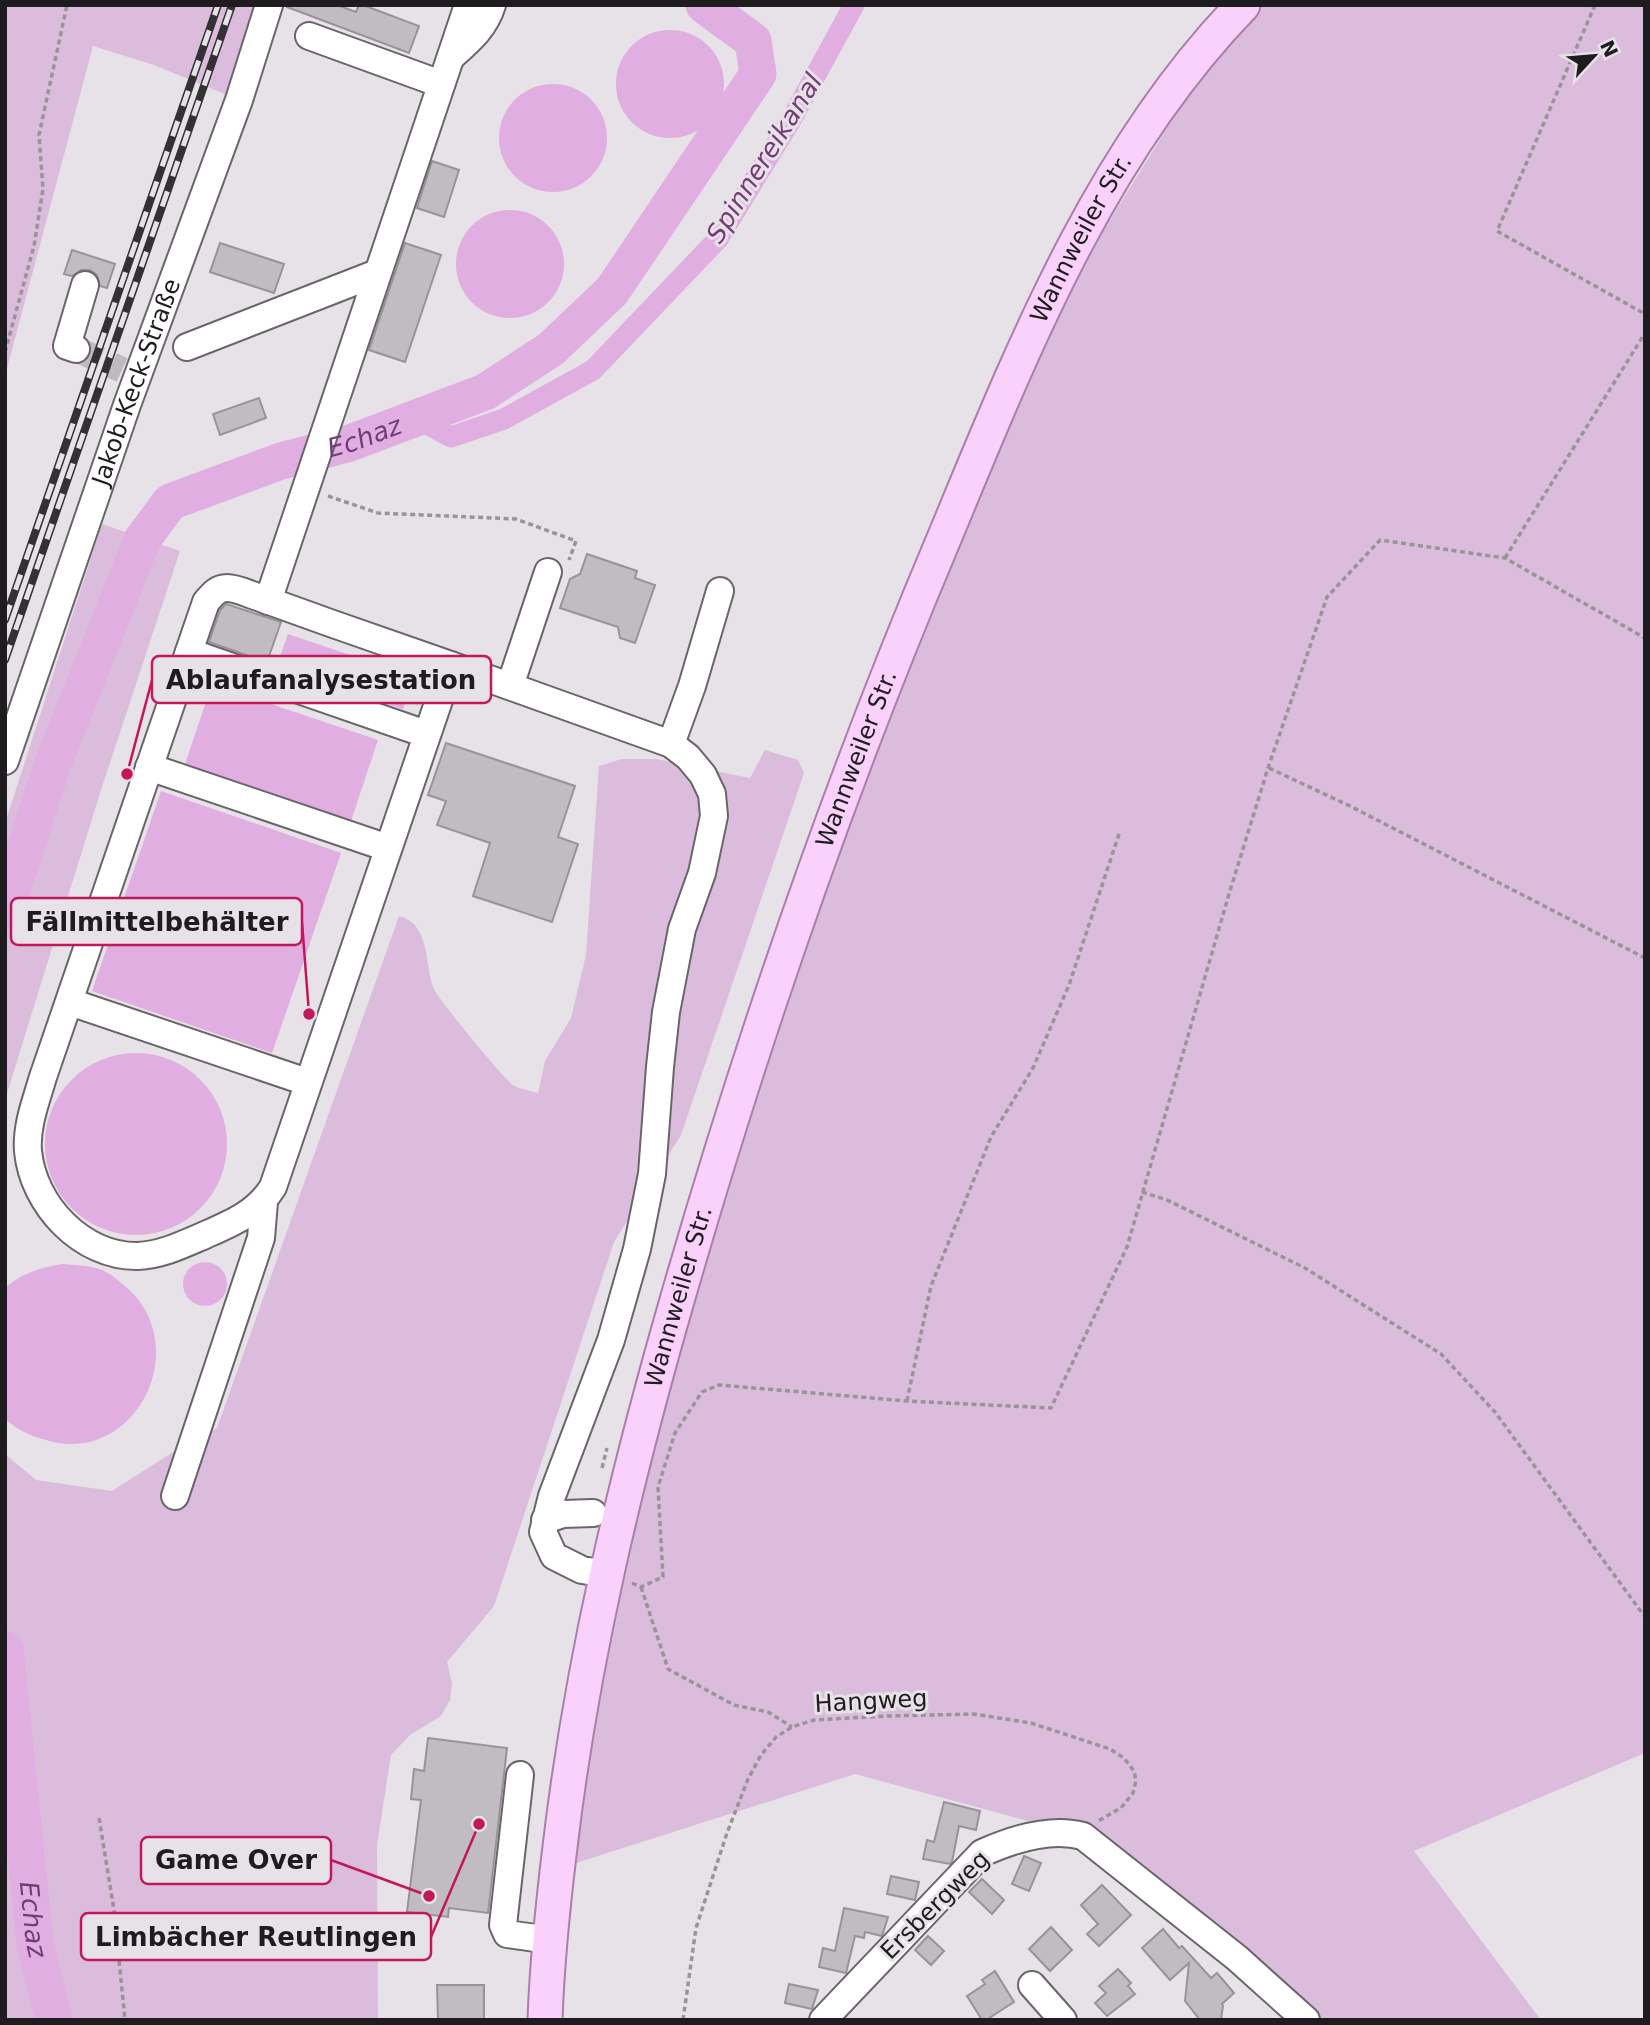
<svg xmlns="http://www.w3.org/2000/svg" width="1650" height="2025" font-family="'DejaVu Sans',sans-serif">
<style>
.green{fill:#dcbcdc}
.water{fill:#e0aee1}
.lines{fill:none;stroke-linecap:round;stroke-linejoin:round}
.canal{stroke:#e0aee1;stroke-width:21}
.river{stroke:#e0aee1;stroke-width:37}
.building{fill:#c1bcc1;stroke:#989399;stroke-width:2}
.minor-tunnel{stroke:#bfbabf;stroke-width:26;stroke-dasharray:26 13;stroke-linecap:butt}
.minor-casing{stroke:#6a656a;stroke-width:30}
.major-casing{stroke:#ab7eac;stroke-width:37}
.path{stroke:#989498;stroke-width:3.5;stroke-dasharray:5 3.5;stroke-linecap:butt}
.minor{stroke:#fff;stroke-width:26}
.major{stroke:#fad1fb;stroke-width:33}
.rail-casing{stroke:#333133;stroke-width:8}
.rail{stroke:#e7e2e7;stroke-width:5;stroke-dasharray:16;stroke-linecap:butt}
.labels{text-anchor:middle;stroke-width:6;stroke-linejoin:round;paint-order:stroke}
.street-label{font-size:24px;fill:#1e1c1e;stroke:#e7e2e7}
.water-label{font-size:26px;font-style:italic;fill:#753a78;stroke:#e7e2e7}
.leader{fill:none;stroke:#c2185b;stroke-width:2.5}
.callout-dot{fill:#c2185b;stroke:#e7e2e7;stroke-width:2.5}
.callout{fill:#e7e2e7;stroke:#c2185b;stroke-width:2.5}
.callout-label{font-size:26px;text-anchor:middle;font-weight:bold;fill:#1e1c1e}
</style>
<rect width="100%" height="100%" fill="#e7e2e7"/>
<!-- green -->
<g class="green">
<path d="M5 5H269L239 100 154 65 93 46 5 376Z"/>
<path d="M1260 5H1645V1753L1414 1851 1541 2020H1306L1083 1836 855 1774 554 1870 574 1721 767 1018 1047 321 1197 80 1246 17Z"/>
<path d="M102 524 180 551 100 793 5 1100V823Z"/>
<path d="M765 750 798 760 804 773 681 1135 614 1242 494 1606 447 1662 452 1683 450 1700 441 1716 410 1735 391 1755 377 1845 378 2020H5V1454L36 1480 112 1491 173 1452 217 1428 399 916C431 924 424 965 434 989 438 999 504 1079 513 1085 519 1089 531 1091 538 1093L545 1061 571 1018 586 955 599 766 622 759H656L750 778Z"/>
</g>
<!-- water -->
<g class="water">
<circle cx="670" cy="84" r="54"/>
<circle cx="553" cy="138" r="54"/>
<circle cx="510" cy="264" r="54"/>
<path d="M288 634 415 677 412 684 424 688 418 705 406 701 403 709 277 665Z"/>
<path d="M212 684 378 740 350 824 184 767Z"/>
<path d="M161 791 341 853 272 1053 92 991Z"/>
<circle cx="136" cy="1144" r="91"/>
<circle cx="205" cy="1284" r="22"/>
<path d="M62 1264C74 1265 87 1265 99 1269 109 1272 118 1280 126 1287 193 1344 139 1461 53 1442 34 1437 20 1432 5 1419V1288C22 1273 40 1268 62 1264Z"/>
</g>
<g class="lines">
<!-- canal -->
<path class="canal" d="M416 418 451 437 504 419 593 370 718 239 791 120 854 5"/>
<!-- river -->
<g class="river">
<path id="s1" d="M5 911 53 763 142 540 170 502 281 461 350 443 485 392 551 349 612 291 758 74 753 41 704 5"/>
<path id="s2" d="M5 1650 35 1943 54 2020"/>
</g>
</g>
<!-- building -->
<g class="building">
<path d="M287 5H337L356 12 359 5H363L419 26 409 53 287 7Z"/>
<path d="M432 161 459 170 444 217 417 208Z"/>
<path d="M220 243 284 264 274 293 210 272Z"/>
<path d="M405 243 441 255 405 362 369 350Z"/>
<path d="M72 250 115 264 107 288 100 286 97 275 90 270H81L72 276 64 274Z"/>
<path d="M259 398 266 418 220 435 213 414Z"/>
<path d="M587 554 637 571 635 578 655 585 635 643 620 638 618 627 560 608 570 579 580 574Z"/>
<path d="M226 604 281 622 267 662 209 642 220 610Z"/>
<path d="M446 743 575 786 558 837 578 844 552 922 473 896 490 843 437 825 446 801 428 795Z"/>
<path d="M428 1738 507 1748 488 1913 449 1908 448 1917 407 1912 421 1800 411 1799 414 1769 424 1771Z"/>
<path d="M944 1802 980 1811 976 1830 959 1826 952 1862 950 1864 923 1859 927 1840 934 1842Z"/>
<path d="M1024 1856 1041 1863 1029 1891 1012 1884Z"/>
<path d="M891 1876 919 1882 915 1900 887 1894Z"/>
<path d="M982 1879 1004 1900 992 1914 969 1892Z"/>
<path d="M1102 1885 1131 1915 1099 1946 1087 1934 1098 1924 1081 1905Z"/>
<path d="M844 1908 888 1917 882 1936 865 1932 864 1938 855 1936 846 1973 819 1967 823 1948 835 1951Z"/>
<path d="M1051 1927 1072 1950 1050 1971 1029 1949Z"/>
<path d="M1163 1929 1179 1948 1182 1946 1211 1978 1217 1973 1234 1993 1222 2004 1223 2006 1221 2020H1200L1185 2001 1189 1963 1170 1980 1142 1948Z"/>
<path d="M928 1936 944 1951 931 1965 915 1950Z"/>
<path d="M1118 1969 1131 1983 1128 1986 1135 1994 1107 2016 1095 2003 1106 1993 1099 1986Z"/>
<path d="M995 1971 1014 2002 986 2020H982L967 1996 985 1984 982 1980Z"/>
<path d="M789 1984 818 1990 812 2009 785 2003Z"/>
<path d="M437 1985H484V2020H438Z"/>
</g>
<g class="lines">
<!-- minor-tunnel -->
<path class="minor-tunnel" d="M76 349 122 370"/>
<!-- minor casing -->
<g class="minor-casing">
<g id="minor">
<path d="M309 36 441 84"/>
<path d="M451 57C469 41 485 28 492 5"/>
<path d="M187 347 377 273"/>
<path d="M76 349 67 346 85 285"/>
<path d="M268 601 468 5"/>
<path d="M189 652 426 734"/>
<path d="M451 665 273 1187C257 1213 232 1223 205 1235 184 1244 162 1255 138 1256 82 1257 33 1205 28 1151 26 1126 36 1101 43 1077L206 602C212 595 217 588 227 588 237 588 248 594 258 597 283 606 308 615 333 624 446 663 558 703 671 744L688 757 703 775 712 794 714 816 702 873 682 929 666 1012 660 1067 652 1174 637 1249 611 1340 552 1496 543 1532 554 1556 582 1570 607 1574"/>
<path d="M510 686 548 572"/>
<path d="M671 744 692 686 720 591"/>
<path id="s3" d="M5 761 127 405 239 100 269 5"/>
<path d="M149 767 388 848"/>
<path d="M70 1002 307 1082"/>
<path d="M175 1496 261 1238 264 1202"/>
<path d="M545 1520 563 1514 593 1513"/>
<path d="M520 1775 503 1925 507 1934 550 1940"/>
<path d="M1032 1985 1063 2020"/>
<path d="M823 2020 982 1853C1011 1840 1051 1827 1083 1836L1237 1958 1306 2020"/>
</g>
</g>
<!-- major casing -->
<g class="major-casing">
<g id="major">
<path id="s4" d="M545 2020C547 1962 553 1904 560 1847 582 1660 626 1477 678 1297 752 1040 839 787 943 541 1021 353 1099 153 1243 5"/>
</g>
</g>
<!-- path -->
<g class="path">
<path d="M1595 5 1497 231 1645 314"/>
<path d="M5 352 34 246 43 189 39 135 67 5"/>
<path d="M328 496 378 513 516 519 576 541 569 560"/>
<path d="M1505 558 1645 333"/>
<path d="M1269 768 1352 807 1645 958"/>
<path d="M1142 1192 1167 1200 1305 1268 1441 1354 1495 1412 1645 1617"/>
<path d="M907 1401 931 1286 991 1137 1033 1068 1069 985 1120 831"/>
<path d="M602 1468 607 1448"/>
<path d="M632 1583 641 1587 663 1577 658 1487 675 1433 702 1392 719 1385 907 1401 1051 1408 1127 1247 1229 894 1268 768 1327 597 1380 540 1505 558 1645 638"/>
<path d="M641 1587 668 1669 734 1705 768 1712 792 1727"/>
<path d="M99 1818 114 1910 125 2020"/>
<path d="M683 2020 696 1928 727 1833 748 1779 761 1755 776 1737 792 1727 814 1720 887 1716 974 1714 1031 1723 1110 1749 1124 1758 1134 1771 1136 1781 1133 1793 1121 1808 1098 1821"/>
</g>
<!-- minor -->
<use href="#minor" class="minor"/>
<!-- major -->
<use href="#major" class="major"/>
<!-- rail casing -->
<g class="rail-casing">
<g id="rail">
<path d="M5 620 218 5"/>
<path d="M5 660 232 5"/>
</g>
</g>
<!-- rail -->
<use href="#rail" class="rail"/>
</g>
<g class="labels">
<!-- street labels -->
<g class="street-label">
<text dy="8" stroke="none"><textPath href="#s4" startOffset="1871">Wannweiler Str.</textPath></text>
<text dy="8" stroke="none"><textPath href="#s3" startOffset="401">Jakob-Keck-Straße</textPath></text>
<text dy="8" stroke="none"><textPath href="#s4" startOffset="1304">Wannweiler Str.</textPath></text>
<text dy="8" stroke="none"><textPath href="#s4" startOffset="737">Wannweiler Str.</textPath></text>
<text transform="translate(871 1701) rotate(-3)" y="8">Hangweg</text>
<text transform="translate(935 1905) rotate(-45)" y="8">Ersbergweg</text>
</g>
<!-- water labels -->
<g class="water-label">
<text transform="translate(764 158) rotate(-58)" y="9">Spinnereikanal</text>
<text dy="9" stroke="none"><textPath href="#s1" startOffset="648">Echaz</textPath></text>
<text dy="9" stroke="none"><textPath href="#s2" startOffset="271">Echaz</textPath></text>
</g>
</g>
<!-- callouts -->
<path class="leader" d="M127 774L152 680M309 1014L302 922M429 1896L331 1860M479 1824L431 1937"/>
<g class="callout-dot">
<circle cx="127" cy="774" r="7"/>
<circle cx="309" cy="1014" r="7"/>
<circle cx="429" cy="1896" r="7"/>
<circle cx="479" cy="1824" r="7"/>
</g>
<g class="callout">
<rect x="152" y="656" width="339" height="47" rx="7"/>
<rect x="11" y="898" width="291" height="47" rx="7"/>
<rect x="141" y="1837" width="190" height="47" rx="7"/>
<rect x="81" y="1913" width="350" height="47" rx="7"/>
</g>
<g class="callout-label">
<text x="321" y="689">Ablaufanalysestation</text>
<text x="157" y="931">Fällmittelbehälter</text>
<text x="236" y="1869">Game Over</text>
<text x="256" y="1946">Limbächer Reutlingen</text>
</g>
<!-- border -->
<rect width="1650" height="2025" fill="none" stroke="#1e1c1e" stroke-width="14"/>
<!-- north arrow -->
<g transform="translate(1594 56) rotate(64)" stroke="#e7e2e7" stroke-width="5" paint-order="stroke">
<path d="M0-5L12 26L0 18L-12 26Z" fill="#1e1c1e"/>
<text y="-10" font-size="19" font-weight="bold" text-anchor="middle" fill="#1e1c1e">N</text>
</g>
</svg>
